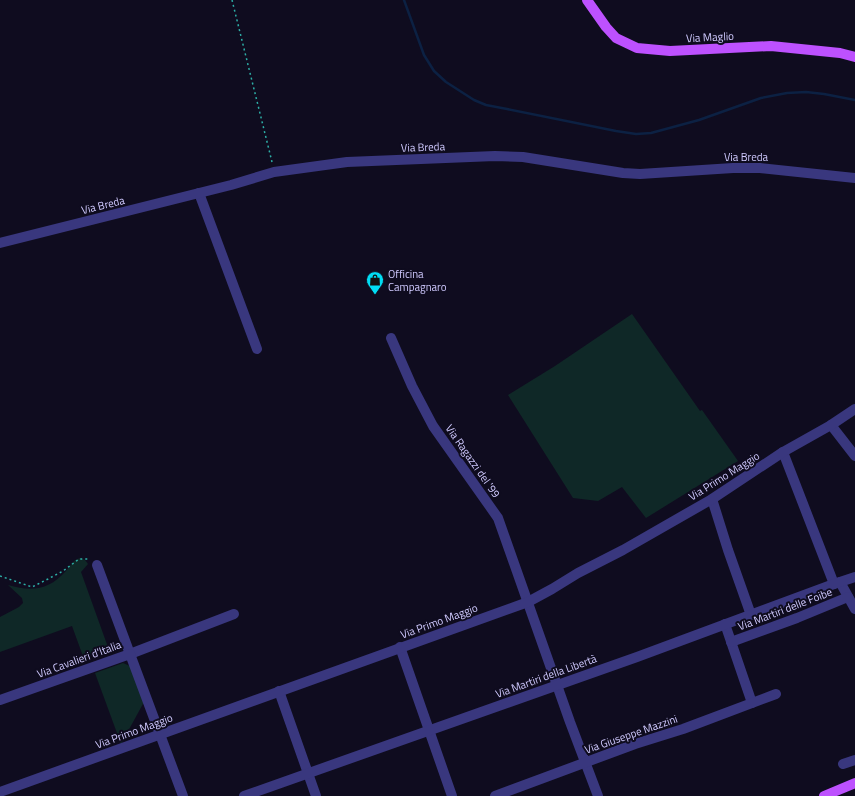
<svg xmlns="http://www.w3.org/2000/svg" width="855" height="796" font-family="'Titillium Web',sans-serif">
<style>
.green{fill:#0f2827}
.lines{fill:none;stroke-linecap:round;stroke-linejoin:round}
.stream{stroke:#0c2143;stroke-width:2.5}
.path{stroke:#2dafa7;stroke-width:1.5;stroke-dasharray:2 3;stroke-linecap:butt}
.minor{stroke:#39377e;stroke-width:10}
.major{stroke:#bd51fe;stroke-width:10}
.labels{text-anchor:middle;stroke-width:4;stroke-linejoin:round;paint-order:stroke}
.street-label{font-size:11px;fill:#d0caff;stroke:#0f0c1f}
.poi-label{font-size:11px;fill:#d0caff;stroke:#0f0c1f;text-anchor:start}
</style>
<rect width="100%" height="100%" fill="#0f0c1f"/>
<!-- green -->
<g class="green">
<path d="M632 314 700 411 702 410 738 461 646 518 622 487 598 501 573 498 508 395 555 366Z"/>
<path d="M80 558 85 560 88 564 81 572 109 650 84 659 72 626 0 652V617L19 607 23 603 22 598 8 585C32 592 49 590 66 571 71 565 73 560 80 558Z"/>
<path d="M123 663 130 666 144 702 121 744 95 673Z"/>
</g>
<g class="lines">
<!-- stream -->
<path class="stream" d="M404 0 424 55 434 71 446 82 474 100 486 105 507 109 616 131 636 134 651 133 699 120 761 98 787 93 806 92 824 94 855 100"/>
<!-- path -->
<g class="path">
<path d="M232 0 272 162"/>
<path d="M0 576 32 587 48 579 63 571 79 559H89"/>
</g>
<!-- minor -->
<g class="minor">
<path d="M199 193 257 349"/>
<path d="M0 243 231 185 274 172 347 162 495 156 523 157 623 173 640 174 733 168H760L855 178"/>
<path d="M391 338 412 386 433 426 498 518 570 722 598 796"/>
<path d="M831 425 855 456"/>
<path d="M783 452 834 584"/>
<path d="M712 499 728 550 751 615"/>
<path d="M97 565 130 654 234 614"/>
<path d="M840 582 855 609"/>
<path d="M725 624 752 703"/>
<path d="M731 642 797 618 848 597"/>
<path d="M400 647 452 796"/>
<path d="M279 691 316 796"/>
<path d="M0 700 130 654 183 796"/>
<path d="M843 764 855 760"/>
<path d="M0 792 528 602 552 589 578 573 623 550 712 499 783 452 831 425 855 409"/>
<path d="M244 796 637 657 834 584 855 577"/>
<path d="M495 796 635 744 683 729 776 694"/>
</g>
<!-- major -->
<g class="major">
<path d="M587 0 606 27 616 38 637 48 670 51 771 46 840 53 855 57"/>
<path d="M824 796 855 783"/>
</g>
</g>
<!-- icons -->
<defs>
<g id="shop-pin" transform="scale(0.9)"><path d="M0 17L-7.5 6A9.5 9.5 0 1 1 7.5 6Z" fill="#01ddf4" stroke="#0f0c1f"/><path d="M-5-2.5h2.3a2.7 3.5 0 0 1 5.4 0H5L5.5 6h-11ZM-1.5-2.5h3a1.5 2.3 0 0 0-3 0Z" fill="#111"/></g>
</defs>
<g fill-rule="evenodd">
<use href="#shop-pin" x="375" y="280"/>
</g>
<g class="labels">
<!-- street labels -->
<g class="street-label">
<text transform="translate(710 37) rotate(-3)" y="4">Via Maglio</text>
<text transform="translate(423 147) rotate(-2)" y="4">Via Breda</text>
<text x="746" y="161">Via Breda</text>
<text transform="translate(103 205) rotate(-14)" y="4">Via Breda</text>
<text transform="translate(473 461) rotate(55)" y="4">Via Ragazzi del '99</text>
<text transform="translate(724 476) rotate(-32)" y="4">Via Primo Maggio</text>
<text transform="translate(785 609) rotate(-21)" y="4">Via Martiri delle Foibe</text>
<text transform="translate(439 621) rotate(-20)" y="4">Via Primo Maggio</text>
<text transform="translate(79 659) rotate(-20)" y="4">Via Cavalieri d'Italia</text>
<text transform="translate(546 676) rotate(-20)" y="4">Via Martiri della Libertà</text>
<text transform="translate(134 731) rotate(-20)" y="4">Via Primo Maggio</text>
<text transform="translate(631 734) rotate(-19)" y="4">Via Giuseppe Mazzini</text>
</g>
<!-- poi labels -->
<g class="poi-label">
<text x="388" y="278">Officina<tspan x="388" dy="13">Campagnaro</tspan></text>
</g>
</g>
</svg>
